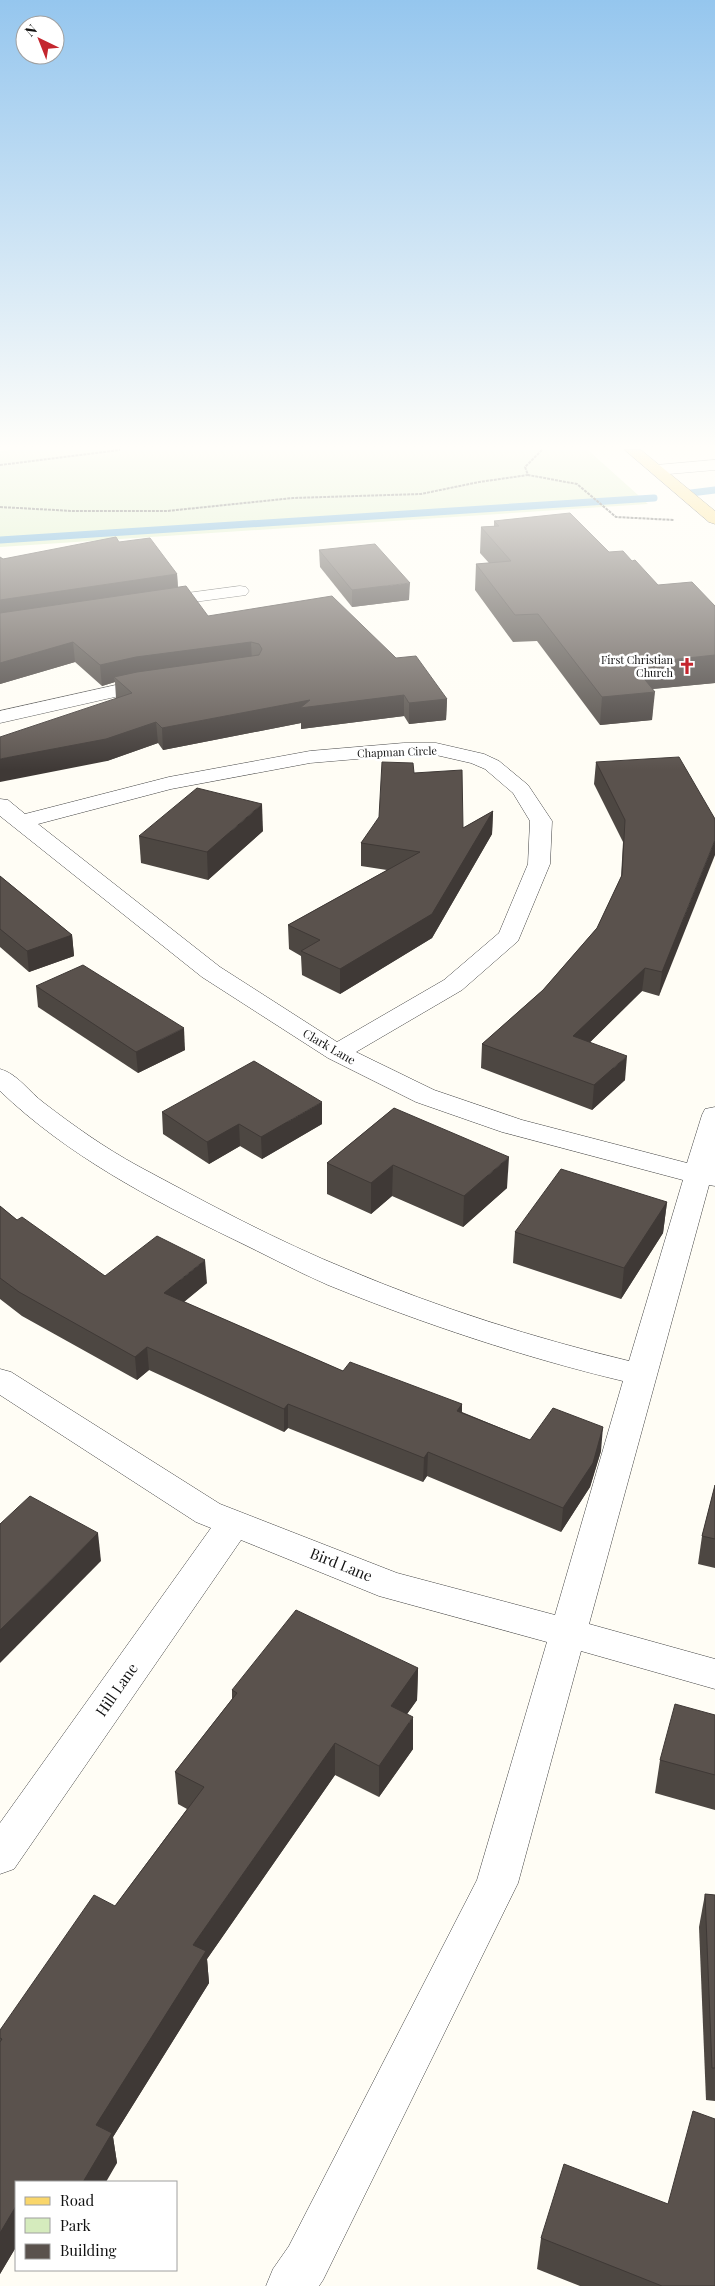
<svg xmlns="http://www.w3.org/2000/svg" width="715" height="2286" font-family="'Playfair Display',serif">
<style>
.green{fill:#d5ebbd}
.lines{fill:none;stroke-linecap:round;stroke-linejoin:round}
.stream{stroke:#3f96cf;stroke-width:7}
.minor-casing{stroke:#444;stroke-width:1}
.major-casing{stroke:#222;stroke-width:1}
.path{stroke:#333;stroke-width:2;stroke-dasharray:3 1;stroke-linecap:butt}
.minor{fill:#fff;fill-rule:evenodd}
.major{fill:#f9d66b;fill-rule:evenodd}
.wall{fill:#4d4742}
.shaded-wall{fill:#3f3936}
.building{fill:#5a524d;stroke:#3f3936}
.labels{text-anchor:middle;stroke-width:5;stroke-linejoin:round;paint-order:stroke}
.far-poi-label{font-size:11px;fill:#111;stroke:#fff;text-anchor:end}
.far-street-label{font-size:11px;fill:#111;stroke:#fff}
.street-label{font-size:12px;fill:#111;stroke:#fff}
.near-street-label{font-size:15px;fill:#111;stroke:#fff}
</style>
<rect width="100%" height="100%" fill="#fffdf5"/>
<!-- green -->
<path class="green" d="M8 450H588L648 504 0 547V451Z"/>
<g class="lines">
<!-- stream -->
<g class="stream">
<path d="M691 493 715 490"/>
<path d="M0 540 654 498"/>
</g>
<!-- minor casing -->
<g class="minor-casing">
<g id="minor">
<path d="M715 460V470L657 475 652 473 649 470 652 467 657 465Z"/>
<path d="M240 586 246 587 249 591 246 595 157 607 151 606 148 602 151 598 157 597Z"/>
<path d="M152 677 159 679 162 683 159 687 0 723V711Z"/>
<path d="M404 743H436L484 754 499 761 528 785 552 821 550 864 518 941 462 990 356 1052 434 1090 522 1120 687 1163 702 1115 705 1109 715 1107V1186L709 1185 589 1624 715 1659V1689L581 1651 518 1883 323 2280 319 2286H266L273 2269 289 2246 477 1880 547 1642 379 1596 241 1540 14 1869 0 1874V1823L211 1528 196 1522 0 1395V1369L11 1372 220 1504 397 1573 555 1615 623 1381C523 1357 424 1324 328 1285 296 1271 264 1254 233 1239 150 1199 67 1155 0 1091V1069C18 1074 29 1092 44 1103 74 1126 105 1148 138 1166 207 1203 277 1241 349 1270 439 1308 534 1338 629 1361L683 1180 502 1132 416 1102 328 1058 202 977 0 816V799L8 800 25 814 169 777 310 751ZM404 755H436L471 763 485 769 513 793 530 821 528 864 499 933 444 980 337 1042 220 967 38 824 171 789 310 763Z"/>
</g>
</g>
<!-- major casing -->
<g class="major-casing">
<path id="major" d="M625 450H641L715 511V524L709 522Z"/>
</g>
<!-- path -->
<g class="path">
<path d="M542 450 525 467 528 475 577 484 616 517 674 520"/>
<path d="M0 465 120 450"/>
<path d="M0 507 73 511H167L293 498 421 494 479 482 528 475"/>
</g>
<!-- minor -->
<use href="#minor" class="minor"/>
<!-- major -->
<use href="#major" class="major"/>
</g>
<!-- wall -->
<g class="wall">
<path d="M494 521 609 552 632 561 658 585 715 606V683L653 689 652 720 600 725 537 641 513 642 475 590 476 564 489 563 480 553 481 527 494 526Z"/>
<path d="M119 542 177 574 178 587 208 616 396 658 447 699 446 720 409 724 404 716 301 729V723L163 750 158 743 107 761 116 698 115 682 102 686 75 662 0 684V557L3 559Z"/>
<path d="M319 550 409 600 352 607 320 567Z"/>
<path d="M596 762 715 819 659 996 642 991 590 1042 625 1080 592 1110 481 1068 482 1044 543 990 597 928 621 877 623 842 594 784Z"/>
<path d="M414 773 463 828 493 811 492 834 432 938 340 994 302 975 301 956 289 949 288 925 387 870 361 866V843Z"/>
<path d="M263 831 208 880 141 863 139 836Z"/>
<path d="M0 876 72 935 74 956 29 972 0 947Z"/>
<path d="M36 986 185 1050 138 1073 38 1007Z"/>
<path d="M394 1108 507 1188 463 1227 392 1196 371 1214 327 1194V1163Z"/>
<path d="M162 1112 322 1124 262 1159 240 1146 209 1164 163 1134Z"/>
<path d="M667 1202 663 1233 621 1299 513 1263 515 1232Z"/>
<path d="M0 1206 17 1220 105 1276 207 1283 184 1302 343 1371 462 1404V1412L530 1440 601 1451 590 1487 561 1532 427 1476 423 1482 288 1428 284 1432 149 1370 137 1380 22 1316 0 1299Z"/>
<path d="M715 1485V1568L698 1564 702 1536Z"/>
<path d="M418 1668 417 1700 407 1714 413 1749 379 1797 335 1775 207 1959 209 1983 113 2137 117 2163 16 2182V2247L0 2274V2030L115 1906 187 1809 178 1804 175 1772 232 1699V1690Z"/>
<path d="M715 1715V1810L655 1793 660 1760Z"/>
<path d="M705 1894 715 1895V2101L706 2100 699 1927Z"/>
<path d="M668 2204 715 2286H580L537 2269 541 2238Z"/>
</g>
<!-- shaded-wall -->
<g class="shaded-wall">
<path d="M177 574 178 593 0 620V600Z"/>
<path d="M410 583 409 600 352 607V590Z"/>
<path d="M73 642 75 662 0 684V663Z"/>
<path d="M251 642 252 662 114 677 115 682 102 686 100 665 136 657Z"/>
<path d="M715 655V683L630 691 632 664Z"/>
<path d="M655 692 652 720 600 725 602 697Z"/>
<path d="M404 695V716L301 729V723L163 750 162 728 310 700Z"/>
<path d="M447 699 446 720 409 724V703Z"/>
<path d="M156 722 158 743 107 761 0 782V759Z"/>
<path d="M262 804 263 831 208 880 207 852Z"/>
<path d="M493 811 492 834 432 938 340 994V969Z"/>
<path d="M715 840V855L659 996 662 972Z"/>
<path d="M72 935 74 956 29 972 27 951Z"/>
<path d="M645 968 642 991 571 1061 573 1036Z"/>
<path d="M184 1028 185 1050 138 1073 136 1052Z"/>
<path d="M627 1056 625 1080 592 1110 594 1085Z"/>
<path d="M322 1102V1124L262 1159 261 1137Z"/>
<path d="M239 1124 240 1146 209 1164 207 1142Z"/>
<path d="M509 1157 507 1188 463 1227 464 1196Z"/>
<path d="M393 1165 392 1196 371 1214V1183Z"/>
<path d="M667 1202 663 1233 621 1299 624 1268Z"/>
<path d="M205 1260 207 1283 165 1317 164 1293Z"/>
<path d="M147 1347 149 1370 137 1380 135 1357Z"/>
<path d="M288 1404V1428L284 1432V1409Z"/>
<path d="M462 1404 461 1427 457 1411Z"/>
<path d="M603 1427 601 1451 590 1487 561 1532 563 1508Z"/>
<path d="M428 1452 427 1476 423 1482 424 1458Z"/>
<path d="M98 1533 101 1561 0 1663V1630Z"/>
<path d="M418 1668 417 1700 390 1738 391 1706Z"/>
<path d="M413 1717V1749L379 1797V1766Z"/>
<path d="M335 1743V1775L207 1959 209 1983 113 2137 117 2163 106 2182H83L96 2125 193 1945Z"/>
<path d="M16 2206V2247L0 2274V2233Z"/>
</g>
<!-- building -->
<g class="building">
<path d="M570 513 609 552 623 551 632 561 635 560 658 585 692 582 715 606V655L632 664 655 692 602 697 538 614 515 615 476 564 511 561 481 527 499 526 494 521Z"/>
<path d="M116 537 119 542 150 538 177 574 0 600V557L3 559Z"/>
<path d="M375 544 410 583 352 590 319 550Z"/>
<path d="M186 586 208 616 332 596 396 658 416 656 447 699 409 703 404 695 300 708 310 700 162 728 156 722 106 739 0 759V737L132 693 114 677 137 672 259 655 262 649 259 644 251 642 136 657 100 665 73 642 0 663V613Z"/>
<path d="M679 757 715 819V840L662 972 645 968 573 1036 627 1056 594 1085 482 1044 543 990 597 928 622 875 625 820 596 762Z"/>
<path d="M382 762 413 763 414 773 462 770 463 828 493 811 432 914 340 969 301 951 320 940 288 925 420 852 361 843 379 817Z"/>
<path d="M197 788 262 804 207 852 139 836Z"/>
<path d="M0 876 72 935 27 951 0 929Z"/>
<path d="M83 965 184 1028 136 1052 36 986Z"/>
<path d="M254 1061 322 1102 261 1137 239 1124 207 1142 162 1112Z"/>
<path d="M394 1108 509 1157 464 1196 393 1165 371 1183 327 1163Z"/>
<path d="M561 1169 667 1202 624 1268 515 1232Z"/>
<path d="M0 1206 17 1220 22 1217 105 1276 157 1236 205 1260 164 1293 343 1371 350 1362 462 1404 457 1411 530 1440 553 1408 603 1427 593 1463 563 1508 428 1452 424 1458 288 1404 284 1409 147 1347 135 1357 19 1292 0 1278Z"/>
<path d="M715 1485V1539L702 1536Z"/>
<path d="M30 1496 98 1533 0 1630V1524Z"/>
<path d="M296 1610 418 1668 391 1706 413 1717 379 1766 335 1743 193 1945 206 1951 96 2125 112 2133 83 2182H16V2206L0 2233V2042L2 2039 0 2038V2030L94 1895 115 1906 204 1787 175 1772 237 1693 232 1690Z"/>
<path d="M675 1704 715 1715V1775L660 1760Z"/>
<path d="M705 1894 715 1895V2068H712Z"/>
<path d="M693 2111 715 2119V2286H662L541 2238 564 2164 668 2204Z"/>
</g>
<!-- sky -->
<linearGradient id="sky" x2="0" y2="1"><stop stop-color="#95c6ee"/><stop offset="0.58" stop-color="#fffefa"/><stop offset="1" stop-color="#fffefa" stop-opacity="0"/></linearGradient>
<rect width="715" height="770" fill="url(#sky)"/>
<!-- icons -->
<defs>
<g id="church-bare" transform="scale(1.35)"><path d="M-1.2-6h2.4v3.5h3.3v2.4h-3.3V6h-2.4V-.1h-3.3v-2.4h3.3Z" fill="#c4262e" stroke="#fff" stroke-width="2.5" paint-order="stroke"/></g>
</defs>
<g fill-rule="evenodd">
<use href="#church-bare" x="687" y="666"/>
</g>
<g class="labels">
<!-- far-poi labels -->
<g class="far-poi-label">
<text x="673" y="664">First Christian<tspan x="673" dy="13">Church</tspan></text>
</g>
<!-- far-street labels -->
<g class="far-street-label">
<text transform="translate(397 752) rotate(-2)" y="4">Chapman Circle</text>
</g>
<!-- street labels -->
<g class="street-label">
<text transform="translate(329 1047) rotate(30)" y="4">Clark Lane</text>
</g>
<!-- near-street labels -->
<g class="near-street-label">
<text transform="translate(341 1565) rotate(22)" y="5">Bird Lane</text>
<text transform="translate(117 1690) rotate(-55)" y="5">Hill Lane</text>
</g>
</g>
<!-- legend -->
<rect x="15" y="2181" width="162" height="90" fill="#ffffff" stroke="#a0a0a0"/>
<rect x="25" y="2197" width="25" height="8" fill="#f9d66b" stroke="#a0a0a0"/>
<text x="60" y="2206" font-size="15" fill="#111111">Road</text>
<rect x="25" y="2218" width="25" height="15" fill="#d5ebbd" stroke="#a0a0a0"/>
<text x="60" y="2231" font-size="15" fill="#111111">Park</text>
<rect x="25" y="2244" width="25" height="15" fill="#5a524d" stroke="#a0a0a0"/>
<text x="60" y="2256" font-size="15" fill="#111111">Building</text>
<!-- north arrow -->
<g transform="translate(40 40) rotate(317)"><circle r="24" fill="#ffffff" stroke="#a0a0a0"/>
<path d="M0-4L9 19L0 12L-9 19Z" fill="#c4262e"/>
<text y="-8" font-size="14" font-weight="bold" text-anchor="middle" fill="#111111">N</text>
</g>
</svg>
